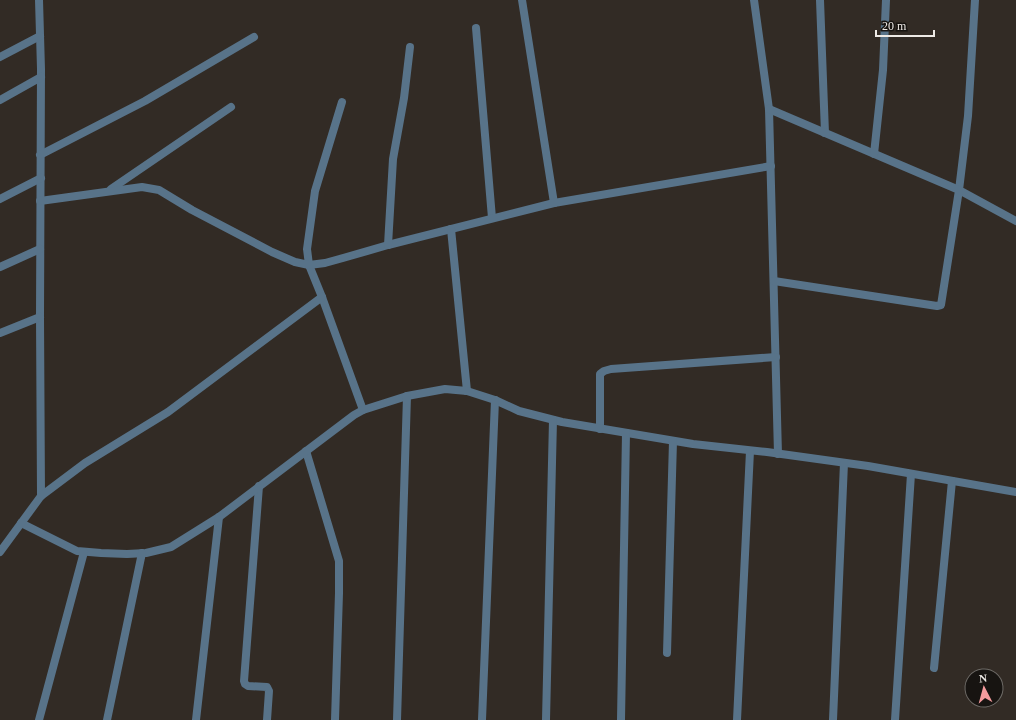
<svg xmlns="http://www.w3.org/2000/svg" width="1016" height="720" font-family="'Times New Roman',serif">
<style>
.lines{fill:none;stroke-linecap:round;stroke-linejoin:round}
.minor{stroke:#587389;stroke-width:8}
</style>
<rect width="100%" height="100%" fill="#322b25"/>
<g class="lines">
<!-- minor -->
<g class="minor">
<path d="M39 0 41 69 40 317 41 496"/>
<path d="M522 0 554 203"/>
<path d="M754 0 769 109 778 454"/>
<path d="M820 0 825 133"/>
<path d="M975 0 968 116 959 190 1016 221"/>
<path d="M476 28 492 218"/>
<path d="M0 57 40 36"/>
<path d="M0 100 41 77"/>
<path d="M342 102 315 191 307 249 309 265 322 297 363 410"/>
<path d="M769 109 959 190 941 305 937 306 774 281"/>
<path d="M874 154 883 70 886 0"/>
<path d="M40 155 145 101 254 37"/>
<path d="M111 189 231 107"/>
<path d="M0 199 41 178"/>
<path d="M40 201 142 187 159 190 192 210 272 252 295 262 309 265 325 263 343 258 388 245 554 203 771 166"/>
<path d="M451 229 467 391"/>
<path d="M388 245 393 159 404 98 410 47"/>
<path d="M0 267 40 249"/>
<path d="M0 333 40 317"/>
<path d="M600 429V374L604 371 611 369 776 357"/>
<path d="M306 451 339 561V593L335 720"/>
<path d="M259 486 244 681 245 684 248 686 267 687 269 691 267 720"/>
<path d="M21 523 77 551 101 553 127 554 146 553 171 547 219 517 354 415 363 410 407 396 445 389 467 391 495 400 519 411 562 422 693 444 767 452 868 466 1016 492"/>
<path d="M0 552 41 496 85 463 168 412 322 297"/>
<path d="M667 653 673 441"/>
<path d="M934 668 952 481"/>
<path d="M39 720 84 552"/>
<path d="M107 720 142 553"/>
<path d="M196 720 219 517"/>
<path d="M397 720 407 396"/>
<path d="M482 720 495 400"/>
<path d="M546 720 553 420"/>
<path d="M621 720 626 433"/>
<path d="M737 720 750 451"/>
<path d="M833 720 844 463"/>
<path d="M895 720 911 474"/>
</g>
</g>
<!-- north arrow -->
<g transform="translate(984 688) rotate(354)"><circle r="19" fill="#171411" stroke="#6d6a66"/>
<path d="M0-3L7 15L0 10L-7 15Z" fill="#f59b9d"/>
<text y="-6" font-size="11" font-weight="bold" text-anchor="middle" fill="#eeeae6">N</text>
</g>
<!-- scale -->
<path d="M876 30v6h58v-6" fill="none" stroke="#eeeae6" stroke-width="2"/>
<text x="882" y="30" font-size="12" fill="#eeeae6" stroke="#171411" stroke-width="3" paint-order="stroke">20 m</text>
</svg>
